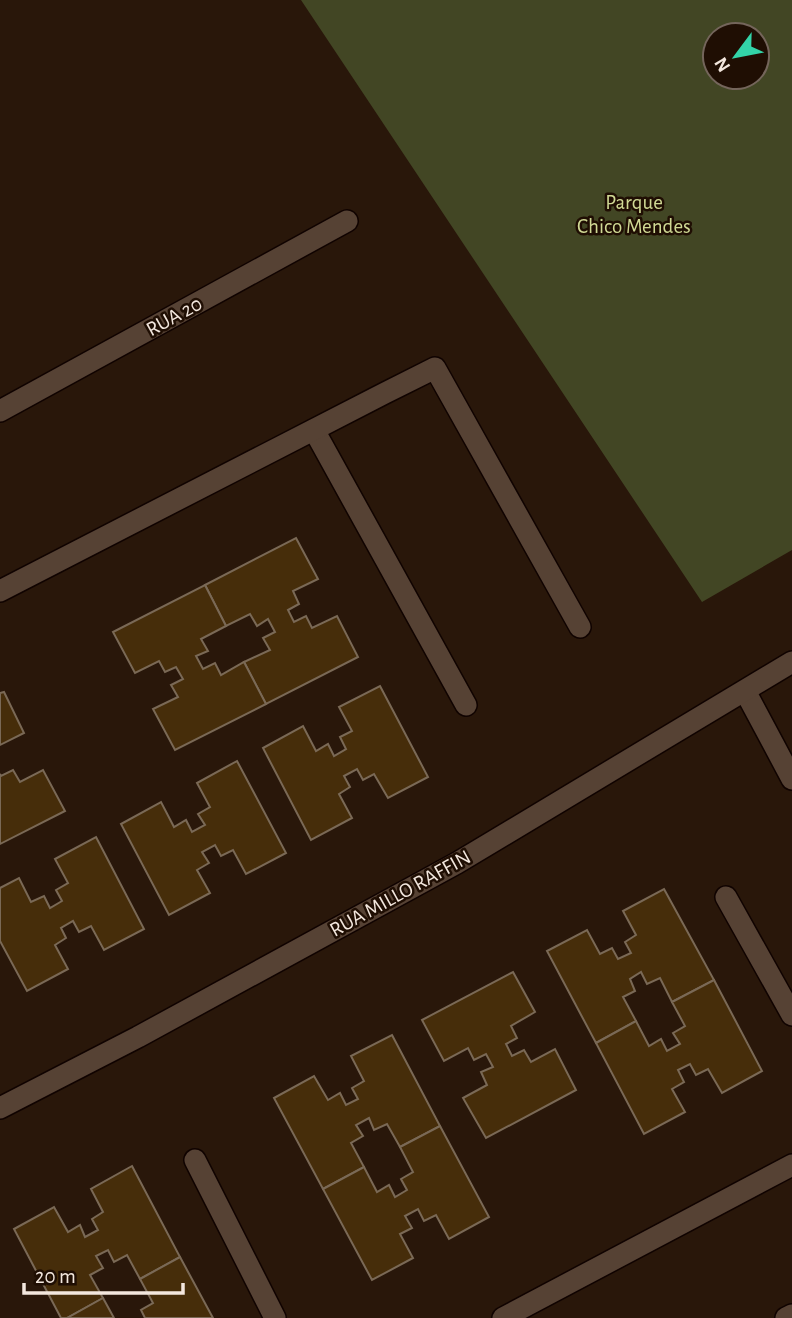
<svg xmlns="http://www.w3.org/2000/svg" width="792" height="1318" font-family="'Alegreya Sans',sans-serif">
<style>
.green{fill:#424624;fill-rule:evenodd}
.building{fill:#462d0a;stroke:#7a6956;stroke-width:2}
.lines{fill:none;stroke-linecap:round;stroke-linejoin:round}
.lane-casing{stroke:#100300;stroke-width:24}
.street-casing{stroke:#100300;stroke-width:24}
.lane{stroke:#564234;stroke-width:21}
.street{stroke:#564234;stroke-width:21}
.labels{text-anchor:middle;stroke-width:5;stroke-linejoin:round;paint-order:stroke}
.park-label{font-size:21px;fill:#d0d994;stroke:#1f0e03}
.street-label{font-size:21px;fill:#f3e7de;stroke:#1f0e03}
</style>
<rect width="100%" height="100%" fill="#29170a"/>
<!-- green -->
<path class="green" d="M301 0H792V550L702 602ZM757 35V77H715V35Z"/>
<!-- building -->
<g class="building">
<path d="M296 538 318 579 293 591 299 604 288 610 294 622 306 616 312 628 337 616 358 657 266 704 244 662 270 650 263 638 275 632 268 619 257 626 250 614 226 626 205 585Z"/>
<path d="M205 585 226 626 201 639 208 651 196 656 203 669 215 663 221 675 244 662 266 704 175 750 153 709 178 697 171 685 183 679 176 667 165 672 159 661 135 673 113 632Z"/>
<path d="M380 686 428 777 388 798 374 774 363 780 357 769 344 776 350 787 339 794 352 818 311 840 263 748 303 726 316 751 328 744 334 756 346 749 340 737 352 731 339 707Z"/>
<path d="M4 692 24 733 0 745V693Z"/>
<path d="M237 761 286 853 246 874 233 850 221 856 215 845 202 852 209 863 197 870 210 893 169 915 121 824 161 802 174 827 186 820 192 832 205 825 198 814 210 807 197 783Z"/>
<path d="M13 770 20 782 43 770 65 811 0 844V774L1 776Z"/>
<path d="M96 837 144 929 104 950 91 926 79 932 73 921 61 928 66 938 55 945 68 969 27 991 0 941V888L19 878 31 902 44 896 50 908 62 901 56 890 68 883 55 859Z"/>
<path d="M664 889 714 980 672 1002 660 978 647 984 641 972 630 979 635 991 623 997 636 1021 596 1043 547 951 587 930 600 954 612 948 618 959 631 953 625 942 636 935 623 911Z"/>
<path d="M513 972 535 1012 511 1026 517 1038 506 1044 512 1056 524 1050 531 1062 555 1049 576 1090 486 1138 463 1098 487 1085 481 1072 493 1067 486 1054 474 1060 468 1048 444 1061 422 1020Z"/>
<path d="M714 980 762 1071 722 1093 708 1069 696 1075 690 1064 678 1070 684 1082 672 1089 685 1112 644 1134 596 1043 636 1021 649 1046 661 1039 667 1051 680 1044 673 1033 685 1026 672 1002Z"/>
<path d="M392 1035 440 1126 400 1147 387 1124 374 1130 369 1118 356 1125 363 1136 351 1143 364 1167 323 1189 274 1098 314 1076 328 1100 340 1093 346 1105 358 1099 352 1088 364 1081 351 1056Z"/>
<path d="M440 1126 489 1217 449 1239 436 1215 424 1221 418 1209 405 1216 412 1228 400 1234 413 1258 372 1280 323 1189 364 1167 377 1192 389 1185 395 1197 407 1190 401 1179 413 1172 400 1147Z"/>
<path d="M132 1166 180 1257 140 1279 127 1255 114 1262 108 1250 96 1256 103 1268 90 1275 103 1298 67 1318H61L14 1229 54 1207 68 1232 80 1225 85 1237 98 1230 92 1219 103 1212 91 1189Z"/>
<path d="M180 1257 213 1318H145L141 1310 153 1303 140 1279Z"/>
<path d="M103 1298 114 1318H67Z"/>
</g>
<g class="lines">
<!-- lane casing -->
<g class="lane-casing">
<g id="lane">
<path d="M314 430 466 705"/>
<path d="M0 591 385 393 435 368 580 627"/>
<path d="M726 897 792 1015"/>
<path d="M195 1160 275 1318"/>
<path d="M503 1318 792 1165"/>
</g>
</g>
<!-- street casing -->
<g class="street-casing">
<g id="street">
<path d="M0 411 347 221"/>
<path d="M745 691 792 779"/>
<path d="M0 1108 138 1037 457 863 792 662"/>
<path d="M786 1318 792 1315"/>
</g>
</g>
<!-- lane -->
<use href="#lane" class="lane"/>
<!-- street -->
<use href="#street" class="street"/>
</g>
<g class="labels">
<!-- park labels -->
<g class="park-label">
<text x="634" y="209">Parque<tspan x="634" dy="24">Chico Mendes</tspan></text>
</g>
<!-- street labels -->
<g class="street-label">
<text transform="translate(174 316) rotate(-29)" y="7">RUA 20</text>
<text transform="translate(400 893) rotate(-29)" y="7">RUA MILLO RAFFIN</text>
</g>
</g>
<!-- north arrow -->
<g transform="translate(736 56) rotate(238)"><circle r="33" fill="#1f0e03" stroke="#74655b" stroke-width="2"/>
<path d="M0-5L12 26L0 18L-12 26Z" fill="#33d4a8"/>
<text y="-10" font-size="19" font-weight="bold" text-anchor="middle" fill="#f3e7de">N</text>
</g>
<!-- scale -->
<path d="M24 1283v10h159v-10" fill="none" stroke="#f3e7de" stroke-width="3.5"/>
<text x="35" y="1283" font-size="21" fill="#f3e7de" stroke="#1f0e03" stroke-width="5" paint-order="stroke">20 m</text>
</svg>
